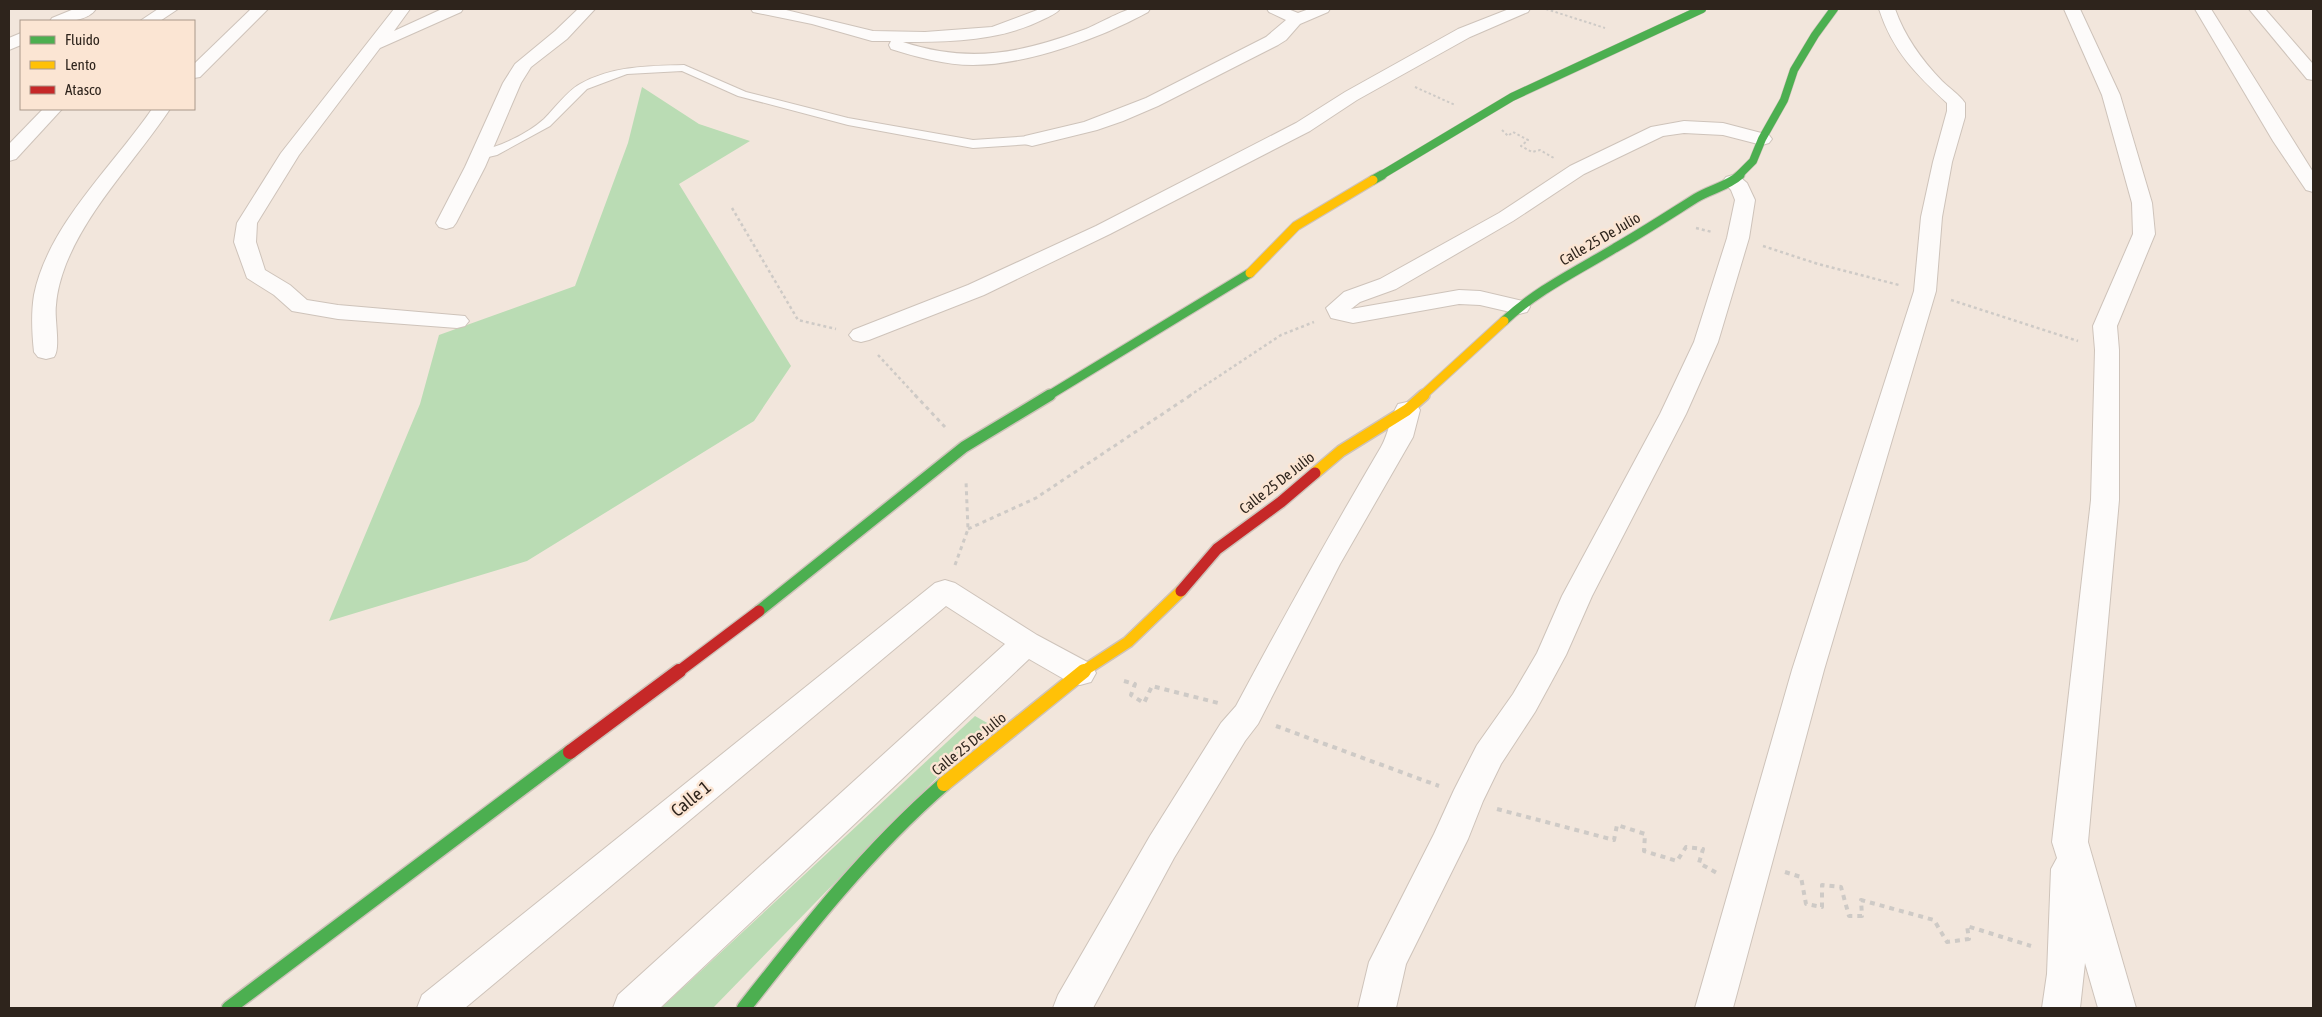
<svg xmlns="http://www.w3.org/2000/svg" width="2322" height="1017" font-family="'Asap Condensed',sans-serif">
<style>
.green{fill:#badcb4}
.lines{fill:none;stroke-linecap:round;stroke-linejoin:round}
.lane-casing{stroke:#cec3ba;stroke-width:2}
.street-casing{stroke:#cec3ba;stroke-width:2}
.fast-far3-casing{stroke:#cec3ba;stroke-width:9}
.fast-far2-casing{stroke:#cec3ba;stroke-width:11}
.fast-far1-casing{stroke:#cec3ba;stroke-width:14}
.fast-casing{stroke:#cec3ba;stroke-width:17}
.slow-far2-casing{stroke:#cec3ba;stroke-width:11}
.slow-far1-casing{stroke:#cec3ba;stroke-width:14}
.slow-casing{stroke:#cec3ba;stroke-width:17}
.jam-far1-casing{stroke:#cec3ba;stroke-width:14}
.jam-casing{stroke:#cec3ba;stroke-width:17}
.path-far3{stroke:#cecac6;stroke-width:2;stroke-dasharray:2.5 2.5;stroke-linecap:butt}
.path-far2{stroke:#cecac6;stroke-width:2.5;stroke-dasharray:3 3;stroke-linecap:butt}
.path-far1{stroke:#cecac6;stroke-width:3;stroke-dasharray:4 4;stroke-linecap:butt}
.path{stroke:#cecac6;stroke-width:4;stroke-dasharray:5 5;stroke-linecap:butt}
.lane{fill:#fdfbfa;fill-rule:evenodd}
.street{fill:#fdfbfa;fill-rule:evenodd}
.fast-far3{stroke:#4caf50;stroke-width:8}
.fast-far2{stroke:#4caf50;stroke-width:9}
.fast-far1{stroke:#4caf50;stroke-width:11}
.fast{stroke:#4caf50;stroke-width:14}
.slow-far2{stroke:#ffc107;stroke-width:9}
.slow-far1{stroke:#ffc107;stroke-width:11}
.slow{stroke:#ffc107;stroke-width:14}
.jam-far1{stroke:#c62828;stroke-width:11}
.jam{stroke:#c62828;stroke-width:14}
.labels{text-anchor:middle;stroke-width:5;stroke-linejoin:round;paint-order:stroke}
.street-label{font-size:15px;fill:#2e241c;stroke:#fbe5d3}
.near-street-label{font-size:18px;fill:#2e241c;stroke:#fbe5d3}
</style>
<rect width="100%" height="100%" fill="#f2e6dc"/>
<!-- green -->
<g class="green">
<path d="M642 87 699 124 750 141 679 184 791 366 754 421 527 561 329 621 420 404 439 335 575 286 628 143Z"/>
<path d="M975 716 989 724 713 1008H661Z"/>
</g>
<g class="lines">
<!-- lane casing -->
<g class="lane-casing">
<path id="lane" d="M684 65 746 92 848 118 973 140 1032 136 1038 140 1032 144 973 148 848 125 738 96 682 71 627 74 587 89 550 126 497 155 480 159 474 155 476 152C499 147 526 135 544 119 555 108 566 92 580 84 612 66 648 66 684 65Z"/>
</g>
<!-- street casing -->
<g class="street-casing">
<g id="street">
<path d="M74 9H96C87 22 64 22 50 21L52 18Z"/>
<path d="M158 9H178L160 21H140Z"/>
<path d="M251 9H268L200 77 194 78V64Z"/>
<path d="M394 9H410L394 31 442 9H463L461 12 380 48 299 155 257 223 256 242 265 270 290 285 307 300 338 305 465 316 469 321 465 326 457 328 338 319 292 311 274 295 247 278 234 242 237 223 281 153Z"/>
<path d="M578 9H595L567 39 531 67 521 83 485 167 456 223 453 227 446 229 439 227 436 223 465 167 503 83 515 64 555 31Z"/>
<path d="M751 9H782L873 31 925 32 992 27 1040 9H1060C1056 14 1050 16 1044 19 1001 41 951 42 903 42 970 64 1022 53 1086 29 1098 24 1121 11 1131 9 1137 8 1144 9 1150 9L1148 12C1101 38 1027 65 973 65 945 65 917 57 891 49L889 45 891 41H872L812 24 753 12Z"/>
<path d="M1267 9H1288L1298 13 1309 9H1330L1328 12 1300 24 1286 40 1278 45 1158 106 1123 121 1097 130 1032 146 1025 144 1022 140 1025 136 1084 122 1146 98 1266 37 1286 20 1269 12Z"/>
<path d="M1509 9H1530L1528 12 1470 37 1357 100 1310 131 1110 234 984 295 869 340 861 342 853 340 849 335 853 330 968 285 1096 226 1296 123 1345 92 1458 29Z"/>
<path d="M1879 9H1895C1905 37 1921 59 1942 81 1950 89 1959 94 1965 103V117L1952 162 1942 217 1936 291 1824 670 1733 1008H1695L1792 670 1914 291 1921 217 1933 162 1947 111V103C1916 74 1893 52 1879 9Z"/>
<path d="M2064 9H2080L2120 95 2152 203 2155 234 2117 326 2119 350V500L2088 842 2136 1008H2098L2085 963 2080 1008H2042L2047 974 2051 869 2057 858 2052 842 2091 500 2095 350 2093 326 2133 234 2132 203 2102 95Z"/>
<path d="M2195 9H2211L2313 172V192L2306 190 2273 141Z"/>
<path d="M2249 9H2265L2313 64V80L2307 79Z"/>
<path d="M21 33V45L9 50V38Z"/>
<path d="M43 109H62L16 159 9 161V144Z"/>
<path d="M152 109H170C136 160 89 207 66 264 61 277 57 291 56 305 54 318 61 348 54 357L46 359 38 357 34 352C32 333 31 314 34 295 48 225 113 166 152 109Z"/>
<path d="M1684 121 1723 123 1769 135 1772 139 1769 143 1762 145 1723 135 1684 133 1663 136 1584 174 1513 221 1396 289 1360 302 1351 309 1459 290 1480 291 1527 302 1530 307 1527 312 1519 314 1480 305 1459 304 1353 323 1331 318 1326 308 1344 292 1380 279 1499 213 1570 166 1651 127Z"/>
<path d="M1733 175 1740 177 1747 183 1755 200 1749 238 1718 342 1686 414 1592 596 1566 655 1535 712 1501 764 1483 801 1468 839 1406 964 1396 1008H1358L1369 962 1434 834 1454 790 1477 745 1513 694 1537 653 1562 596 1660 414 1694 342 1727 238 1735 200 1731 190 1723 181 1726 177Z"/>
<path d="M1407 402 1416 404 1420 410 1413 437 1340 564 1258 724 1245 741 1174 858 1093 1008H1053L1058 995 1150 836 1221 723 1236 706C1283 618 1331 532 1381 447 1389 433 1390 417 1398 404Z"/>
<path d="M945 580 955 583 1037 635 1091 664 1096 673 1091 682 1080 685 1069 682 1029 659 660 1008H613L618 995 1005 644 946 606 465 1008H417L422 995 935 583Z"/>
</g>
</g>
<!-- fast-far3 casing -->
<g class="fast-far3-casing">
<g id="fast-far3">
<path d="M1380 176 1512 97 1702 9"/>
<path d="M1738 176 1753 161 1762 139 1784 100 1794 70 1815 35 1834 9"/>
</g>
</g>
<!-- fast-far2 casing -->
<g class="fast-far2-casing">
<g id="fast-far2">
<path d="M1373 180 1382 175"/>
<path d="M1504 321C1537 290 1577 271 1615 248 1643 232 1669 215 1696 198 1711 189 1728 186 1740 175"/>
<path d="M1048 396 1250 273"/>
</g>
</g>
<!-- fast-far1 casing -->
<g class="fast-far1-casing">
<path id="fast-far1" d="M759 611 964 447 1050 395"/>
</g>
<!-- fast casing -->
<g class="fast-casing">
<g id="fast">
<path d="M229 1008 570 752"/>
<path d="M744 1008C806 929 868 850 944 784"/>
</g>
</g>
<!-- slow-far2 casing -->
<g class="slow-far2-casing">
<g id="slow-far2">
<path d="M1250 273 1296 226 1373 180"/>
<path d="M1422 396 1504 321"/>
</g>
</g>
<!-- slow-far1 casing -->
<g class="slow-far1-casing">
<g id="slow-far1">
<path d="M1315 473 1341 451 1407 410 1424 395"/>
<path d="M1082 672 1128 642 1181 591"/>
</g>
</g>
<!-- slow casing -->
<g class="slow-casing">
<path id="slow" d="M944 784 1084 671"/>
</g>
<!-- jam-far1 casing -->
<g class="jam-far1-casing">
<g id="jam-far1">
<path d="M1181 591 1217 549 1281 502 1315 473"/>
<path d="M678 672 759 611"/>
</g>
</g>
<!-- jam casing -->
<g class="jam-casing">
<path id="jam" d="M570 752 679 671"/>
</g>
<!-- path-far3 -->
<g class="path-far3">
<path d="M1546 9 1605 28"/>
<path d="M1415 87 1455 105"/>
<path d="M1502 130 1508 136 1513 132 1528 140 1521 146 1532 152 1540 150 1554 158"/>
</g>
<!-- path-far2 -->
<g class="path-far2">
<path d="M732 208 798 320 836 329"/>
<path d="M1696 228 1712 232"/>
<path d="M1763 246 1818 264 1899 285"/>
<path d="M1951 300 2078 341"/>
<path d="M878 355 916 396"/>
<path d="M1189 396 1281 335 1314 322"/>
</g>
<!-- path-far1 -->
<g class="path-far1">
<path d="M915 395 945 427"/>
<path d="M968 529 1036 498 1191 395"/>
<path d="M955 565 968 529 966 481"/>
</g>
<!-- path -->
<g class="path">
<path d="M1124 681 1135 684 1131 695 1144 703 1152 686 1218 703"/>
<path d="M1276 726 1439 786"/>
<path d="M1497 809 1614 840 1617 825 1645 834 1644 851 1677 861 1686 847 1703 849 1699 863 1717 873"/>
<path d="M1785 872 1801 877 1806 904 1822 907V885L1841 887 1849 916H1862L1861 900 1934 920 1947 942 1969 939 1967 926 2031 946"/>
</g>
<!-- lane -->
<use href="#lane" class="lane"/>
<!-- street -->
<use href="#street" class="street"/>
<!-- fast-far3 -->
<use href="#fast-far3" class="fast-far3"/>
<!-- fast-far2 -->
<use href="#fast-far2" class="fast-far2"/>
<!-- fast-far1 -->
<use href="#fast-far1" class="fast-far1"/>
<!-- fast -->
<use href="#fast" class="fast"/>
<!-- slow-far2 -->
<use href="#slow-far2" class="slow-far2"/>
<!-- slow-far1 -->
<use href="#slow-far1" class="slow-far1"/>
<!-- slow -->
<use href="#slow" class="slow"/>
<!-- jam-far1 -->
<use href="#jam-far1" class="jam-far1"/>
<!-- jam -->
<use href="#jam" class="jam"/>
</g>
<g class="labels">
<!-- street labels -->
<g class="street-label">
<text transform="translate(1600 239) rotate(-30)" y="5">Calle 25 De Julio</text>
<text transform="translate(1277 483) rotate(-38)" y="5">Calle 25 De Julio</text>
<text transform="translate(969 744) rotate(-39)" y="5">Calle 25 De Julio</text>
</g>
<!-- near-street labels -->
<g class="near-street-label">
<text transform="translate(691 799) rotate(-39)" y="6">Calle 1</text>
</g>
</g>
<!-- border -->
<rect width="2322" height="1017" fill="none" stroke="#2e241c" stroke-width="20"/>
<!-- legend -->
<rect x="20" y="20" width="175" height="90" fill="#fbe5d3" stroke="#a9988a"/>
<rect x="30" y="36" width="25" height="8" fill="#4caf50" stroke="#a9988a"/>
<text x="65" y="45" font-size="15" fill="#2e241c">Fluido</text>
<rect x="30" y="61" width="25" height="8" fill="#ffc107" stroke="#a9988a"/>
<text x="65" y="70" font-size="15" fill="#2e241c">Lento</text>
<rect x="30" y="86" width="25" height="8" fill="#c62828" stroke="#a9988a"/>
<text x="65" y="95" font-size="15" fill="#2e241c">Atasco</text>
</svg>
